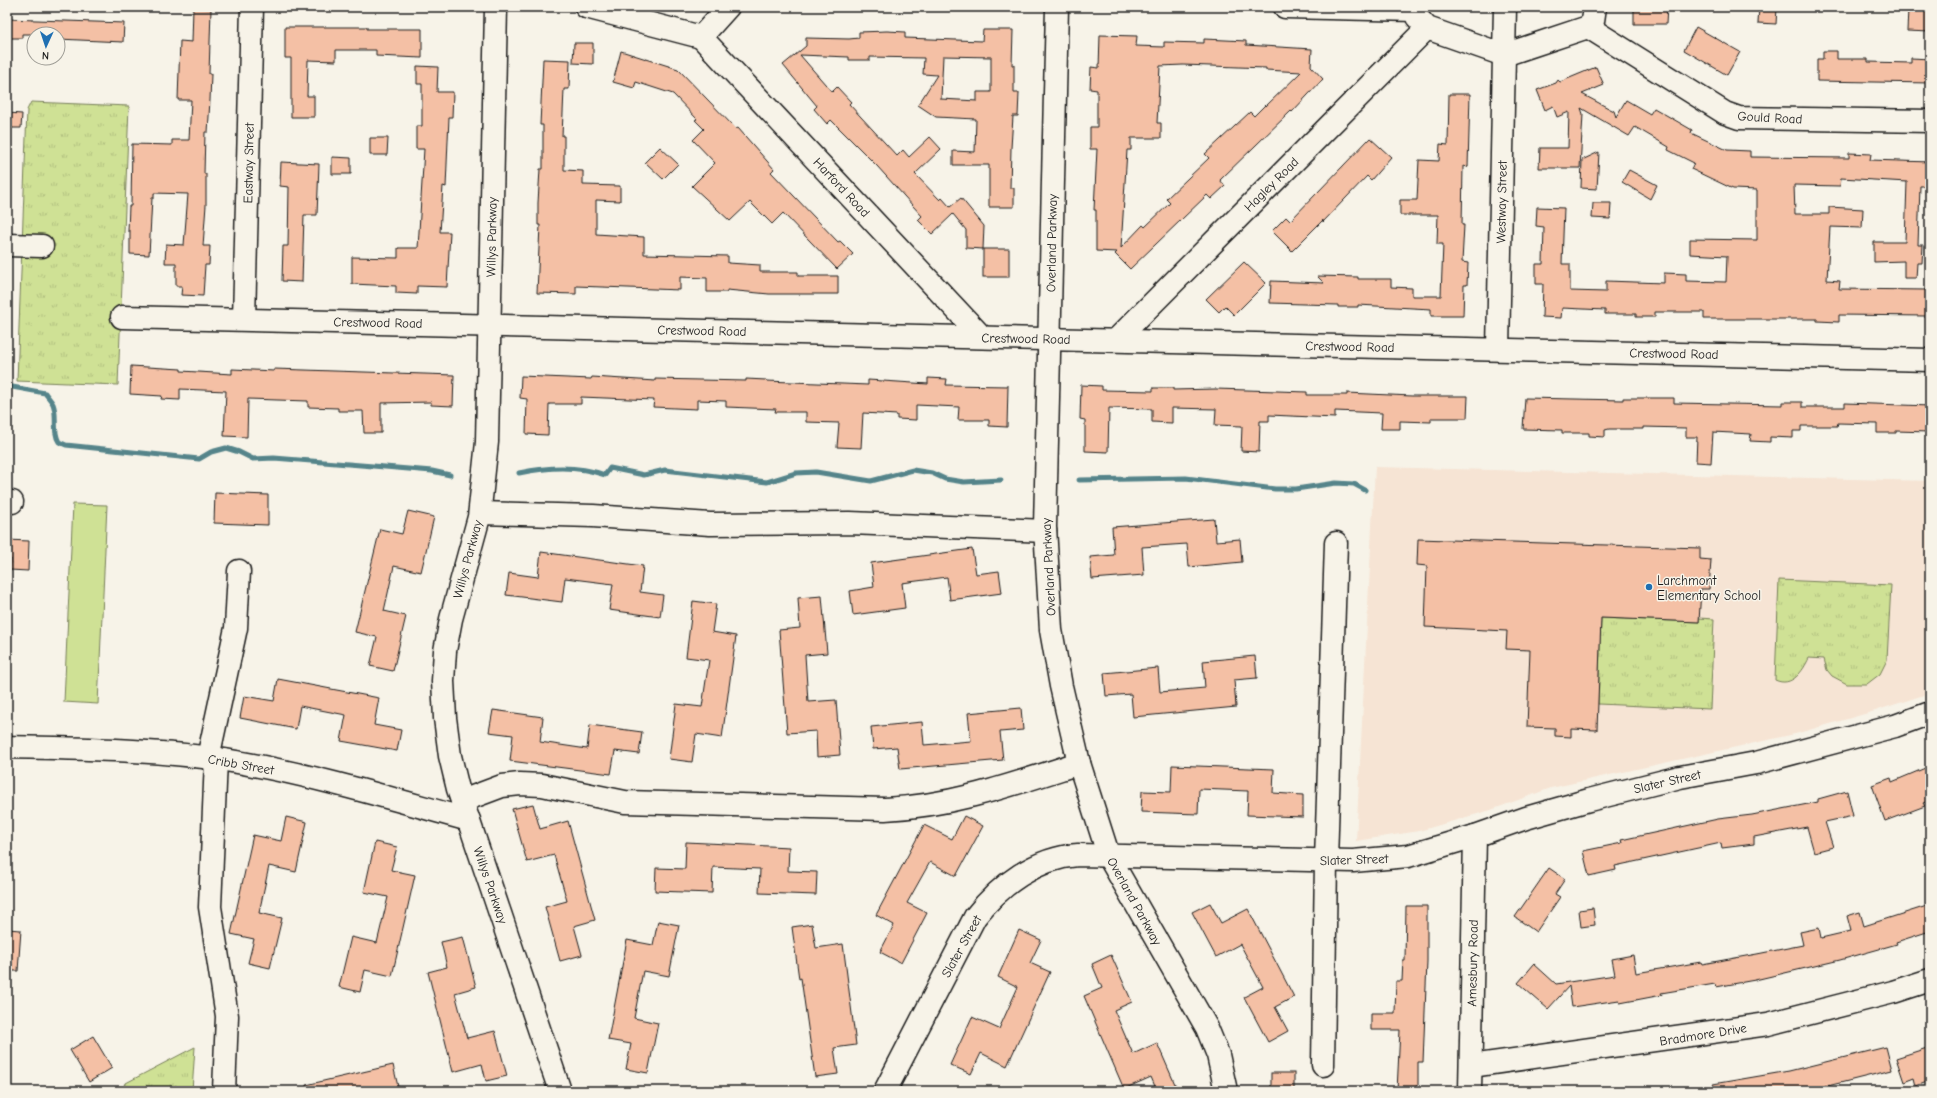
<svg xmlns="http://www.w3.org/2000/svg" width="1937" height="1098" font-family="'Comic Neue',sans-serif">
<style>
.built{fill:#f6e4d4}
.grass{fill:#cfe195;stroke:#767e58}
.park{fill:url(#park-tufts);stroke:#767e58}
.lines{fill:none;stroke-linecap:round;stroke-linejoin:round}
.stream{stroke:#54848a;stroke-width:5}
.building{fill:#f4c0a5;stroke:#1c1c1c;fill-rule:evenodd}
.minor-casing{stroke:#1c1c1c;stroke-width:25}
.minor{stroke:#f7f3e8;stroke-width:22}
.poi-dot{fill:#1f6fb2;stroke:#f7f3e8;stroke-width:1.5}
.labels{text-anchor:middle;stroke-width:3;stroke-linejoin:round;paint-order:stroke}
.street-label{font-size:13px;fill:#1c1c1c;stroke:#f7f3e8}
.poi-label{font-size:13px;fill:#1c1c1c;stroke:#f7f3e8;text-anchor:start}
</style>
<defs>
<pattern id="park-tufts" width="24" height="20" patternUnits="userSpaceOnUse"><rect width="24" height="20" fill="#cfe195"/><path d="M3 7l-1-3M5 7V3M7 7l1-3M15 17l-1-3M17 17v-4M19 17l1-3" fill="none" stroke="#b1c080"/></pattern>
</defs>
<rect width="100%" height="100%" fill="#f7f3e8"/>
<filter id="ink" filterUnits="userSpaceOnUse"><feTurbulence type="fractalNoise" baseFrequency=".025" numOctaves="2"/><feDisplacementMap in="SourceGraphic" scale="8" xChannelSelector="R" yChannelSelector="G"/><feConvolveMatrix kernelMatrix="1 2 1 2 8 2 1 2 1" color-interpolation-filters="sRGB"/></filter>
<g filter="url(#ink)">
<!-- built -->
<path class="built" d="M1375 467 1930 481V693L1875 711 1795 734 1551 788 1491 810 1419 831 1356 841Z"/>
<!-- grass -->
<path class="grass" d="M73 504 107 505 98 704 64 702Z"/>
<!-- park -->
<g class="park">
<path d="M31 102 129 106 118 385 17 381 27 110Z"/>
<path d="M1779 580 1891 585 1887 660 1880 674 1867 684H1847L1832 676 1827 670 1824 659 1809 658C1803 671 1792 688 1775 680Z"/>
<path d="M1601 618 1699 622V618L1714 619 1710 709 1598 704Z"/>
<path d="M195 1047 192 1091H128L124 1084Z"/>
</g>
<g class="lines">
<!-- stream -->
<g class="stream">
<path d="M7 386 45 393C47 396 51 400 53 404 58 416 52 431 59 442L66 445 199 459 211 452 226 448 239 452 253 459 274 458 373 466 432 471 450 475"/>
<path d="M519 473C548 467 576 465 605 475L610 468 644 475 665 470 767 482 796 473 816 472 871 481 913 470 932 473 945 479 964 482 1001 480"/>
<path d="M1079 480 1186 478 1275 489H1296L1336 483 1354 484 1365 490"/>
</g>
</g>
<!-- building -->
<g class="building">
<path d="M1634 7H1667L1666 24H1634Z"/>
<path d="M1759 7H1777L1776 24 1758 23Z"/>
<path d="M193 8 211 9 209 74H211L210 100 208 132H205L204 174H206V205L203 246H210L209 265H205L203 296 181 295 182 286H176V263H165L166 244 184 245 188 194 154 193V198H152L149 255 130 254V231H128L129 206H131L132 144 172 145V140H189L191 100H178L180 41 192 42Z"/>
<path d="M1908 9H1930V32L1907 31Z"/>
<path d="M7 19 124 23 123 42 58 39V34H22V38H7Z"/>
<path d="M285 27H367V29H422V58L376 56V50H336V61L308 60 307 96H314V117H291V58H285Z"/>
<path d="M1696 27 1740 52 1727 75 1684 50Z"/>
<path d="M983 30H1013L1012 65H1014V93H1019L1018 116H1013L1011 148 1010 188H1014V207H989V165H953V151L975 152 976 119 936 117 918 105 937 75 923 74 924 58 870 57V60H849V57L800 55 832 92 837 87 851 102 849 104 897 156 903 150 909 157 930 137 941 149 915 174 940 200 942 198 950 207 961 198 984 226 983 249 966 248V230L953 214 932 234 918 220 922 216 877 166 831 120 827 124 814 109 817 106 783 65 806 46V38L849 39 859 38V32L887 31 905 32V38L982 41ZM943 56 991 57V92H977V101L941 99Z"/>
<path d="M1100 35 1137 36 1136 46 1164 47V42L1204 43V39L1246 41V45L1312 49 1311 66 1323 79 1292 112 1291 111 1220 180 1225 186 1211 199 1207 195 1130 269 1115 254 1117 252 1096 251V210H1094L1097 149H1090V127H1097V90L1090 89 1091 67 1099 68ZM1183 65 1266 68V70L1301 72 1266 106 1265 105 1254 116 1250 112 1205 154 1209 158 1166 199 1170 203 1145 227 1143 225 1121 248 1127 150H1131V138H1161V123H1157L1160 66Z"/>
<path d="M574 43H593V64L573 63Z"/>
<path d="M621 51 678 69 736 129 738 128 774 169 771 172 838 242 840 241 853 254 837 269 783 213 772 224 750 202 730 221 692 186 715 163 693 140 704 129 695 120 697 119 673 94 636 82 634 88 613 82Z"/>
<path d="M1823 51H1837V59H1868V62L1911 63V58L1930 59V83L1817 81V59H1823Z"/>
<path d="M543 59 570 60 569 89H564L562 136H564V170L583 171V185L620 186V201L596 200V234L644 237V254L728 256V263L760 265V272H798V276H838V294H769L727 290V292H707V278L680 277V290L576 286V294L537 293 540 225H538V203L540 169H543V125H540Z"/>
<path d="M417 66 438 67 437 92H453L452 117H449L446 187 443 186 440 232H450L447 287 417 286V294L396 293V286L352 284V257L398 258V248H418L424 149H416V126H422V84H417Z"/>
<path d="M1596 67 1604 85 1582 94 1614 111 1616 117 1626 100 1650 114 1654 108 1692 130 1691 133 1727 150 1750 151V157L1849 158V153L1871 154 1870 160 1930 162V186H1920L1918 245H1923L1922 263H1917L1916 278H1904V261L1874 262V242H1905L1907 182 1841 178 1840 186 1794 185 1795 214H1829V207L1863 209 1862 228 1830 227 1827 280 1840 281 1839 289 1927 290V316L1839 315V322L1817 321V319H1704V312H1655V317H1636V314H1605V310L1562 308 1561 318 1542 317 1543 284H1536V264H1543L1544 227 1536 226 1537 207 1564 208 1562 264H1570V291L1606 292V281L1664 283V273L1686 274V281L1726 282 1727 256 1690 254V239L1757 240V190L1733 189 1691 169 1694 163 1668 150 1669 147 1635 127 1629 136 1581 108 1583 114 1580 168H1539L1540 148H1568L1569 112 1557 117 1553 106 1545 110 1537 90 1556 83 1558 80 1560 82Z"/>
<path d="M1449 94H1470L1468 167 1463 166 1462 225H1464L1462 262 1468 263 1467 285H1464L1463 316H1431V309L1358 305V307H1338V305L1270 303 1271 281 1324 283 1317 276 1358 277V279H1391V287L1412 288V296H1441L1443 244H1437L1438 215H1400V200H1417L1419 160 1439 161 1440 144 1448 145Z"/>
<path d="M7 113 22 114 21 128H7Z"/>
<path d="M370 138H388L387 155H370Z"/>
<path d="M1370 138 1391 157 1371 180 1367 176 1323 222V220L1292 251 1272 231 1286 217 1290 221Z"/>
<path d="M660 147 678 164 663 179 645 162Z"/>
<path d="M1599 152 1597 189 1581 188 1582 160Z"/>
<path d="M332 157 351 158V174H332Z"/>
<path d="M281 162 319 164 317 215H304L302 282 282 281 283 246H288L289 187 280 186Z"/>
<path d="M1629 170 1657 185 1650 199 1622 182Z"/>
<path d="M1593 203H1611L1610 219 1592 218Z"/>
<rect x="983" y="249" width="26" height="28"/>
<path d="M1244 262 1266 283 1234 315 1225 306 1219 312 1206 299Z"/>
<path d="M131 366 181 369V371L232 374V369L274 371V369L454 375 453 406 431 405V402L381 403V433H364L363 411H338V408L308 407V401L248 399 247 437 224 436 226 391 180 389V400L161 399 162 396 130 394Z"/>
<path d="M521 376 591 379 592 377 655 381V379L746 381V379L766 380V381L868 385V380L928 384V378L947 379 946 385 1008 386 1007 427 989 426V420H958L959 407 916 405V420L897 419V415L863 413 861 448 837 447 839 423 806 422V412H775L776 409 726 407V401L697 400V409L653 407 654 400 581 397V404H549L548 435 526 434 527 399 520 398Z"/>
<path d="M1081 385 1102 386V390L1153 391V388H1173V390L1216 389 1307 392V395H1347V393L1412 396H1468L1467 418H1431V422L1400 421V429H1381L1382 413 1335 411V418L1269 415V421H1260L1259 452 1241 451 1242 426 1215 425 1216 409 1172 408V423L1152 422V409L1109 408 1108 452 1085 451V420L1080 419Z"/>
<path d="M1525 398 1623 400V398H1674V403L1782 405V402H1802V407H1845V403L1930 406 1929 432 1896 431V433H1877V424L1838 423 1837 426H1801V431H1793V438L1770 437V442L1750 441 1751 434 1713 432 1711 463 1696 462 1697 437H1686V428L1643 427V429H1609L1605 430V437L1589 436V433H1562V430L1523 429Z"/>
<path d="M215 493 268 495V525L214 523Z"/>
<path d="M408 511 434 517 421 572 394 566 384 611 406 616 393 671 370 666 377 637 355 632 380 529 402 534Z"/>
<path d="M1214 519 1216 541 1240 539 1242 562 1189 567 1187 544 1142 547 1144 575 1092 579 1090 557 1114 555 1112 527Z"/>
<path d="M1418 539 1700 548V559L1711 560 1709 589H1701L1699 622 1601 618 1597 730 1571 729V737L1555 736V728L1527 727 1530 650 1506 649 1507 631 1425 627 1427 566 1417 565Z"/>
<path d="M7 540 29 541 28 571 10 570 11 559H7Z"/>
<path d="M972 549 976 574 999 571 1002 593 950 600 947 577 902 583 905 608 853 615 850 591 874 587 871 563Z"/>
<path d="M541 552 643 566 640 592 663 595 660 617 609 610 613 584 565 578 562 602 506 595 509 573 538 577Z"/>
<path d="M822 596 827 653 805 655 808 702 836 700 840 755 817 757 816 731 787 733 779 630 800 628 798 598Z"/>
<path d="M693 601 716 604 712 632 736 636 722 738 696 734 692 762 669 759 676 704 702 707 709 660 686 657Z"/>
<path d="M1255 656 1257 678 1234 680 1236 707 1133 717 1131 694 1106 696 1104 673 1158 668 1160 692 1205 688 1203 661Z"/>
<path d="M278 679 379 698 374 725 401 730 397 751 341 741 346 715 300 706 296 729 240 718 244 696 274 701Z"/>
<path d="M1021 708 1023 730 1000 732 1003 760 900 769 897 747 873 749 871 727 922 722 924 745 971 741 968 713Z"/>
<path d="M493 710 543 717 540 742 587 749 590 725 642 732 639 754 615 751 611 774 510 761 513 735 489 732Z"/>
<path d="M1172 765 1274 769 1273 793 1303 795V817L1247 815 1248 791 1199 789 1198 814 1141 812 1142 791 1171 792Z"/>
<path d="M1930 766V800L1923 803 1925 806 1885 821 1872 785 1891 778 1892 782Z"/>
<path d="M1847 791 1853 816 1825 822 1833 847 1814 852 1807 827 1754 837V844L1722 848 1721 843 1615 866 1616 870 1589 876 1583 851 1622 843 1621 840 1718 819 1752 815 1818 802V799Z"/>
<path d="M533 804 540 829 568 821 595 920 574 926 582 955 560 961 545 907 567 901 554 855 527 862 512 809Z"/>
<path d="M964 816 983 826 956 876 930 862 907 903 927 913 901 963 880 952 894 925 876 915 924 825 952 839Z"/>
<path d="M286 817 307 822 296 872 269 866 259 913 282 918 270 968 248 963 254 939 231 934 253 835 281 841Z"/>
<path d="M375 842 397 847 391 870 415 875 392 976 365 970 360 992 339 987 351 937 377 943 388 897 364 892Z"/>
<path d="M686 842 789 847 788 871 817 872 816 895 759 893 760 869 713 867 712 893 655 891 656 868 685 869Z"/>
<path d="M1549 868 1565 879 1555 894 1560 897 1536 932 1515 917Z"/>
<path d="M1210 903 1221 923 1248 909 1294 997 1275 1007 1288 1031 1268 1042 1244 997 1263 987 1240 944 1216 957 1192 912Z"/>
<path d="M1930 905V931L1896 942 1897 944 1840 960 1755 980 1716 987 1715 984 1661 993 1662 995 1620 1003 1619 1000 1572 1007 1569 986 1548 1009 1518 983 1534 964 1556 984 1615 975 1612 959 1633 955 1636 973 1701 962 1702 964 1757 954 1803 945 1800 932 1819 928 1821 938 1851 931 1847 916 1860 912 1864 926Z"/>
<path d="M1406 906H1427V961L1423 1062H1418V1091H1397L1400 1030H1371V1013H1395L1396 981H1402L1403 960H1405Z"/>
<path d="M1593 908 1595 925 1581 927 1579 910Z"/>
<path d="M658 921 679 925 669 976 643 971 634 1018 658 1023 648 1073 626 1069 631 1044 608 1040 627 940 653 945Z"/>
<path d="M812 924 816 948 843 944 856 1045 834 1048 838 1074 815 1077 801 978 799 979 792 927Z"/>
<path d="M7 929 21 930 18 971H7Z"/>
<path d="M1019 930 1041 940 1030 963 1050 972 1007 1066 981 1053 971 1074 950 1065 972 1017 999 1029 1018 987 998 977Z"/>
<path d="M463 937 476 987 455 993 467 1038 495 1031 507 1076 486 1081 482 1064 453 1072 428 972 447 967 441 942Z"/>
<path d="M1111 955 1132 1002 1114 1010 1133 1054 1157 1043 1178 1091H1157L1151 1077 1124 1089 1084 996 1102 988 1092 964Z"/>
<path d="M93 1036 112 1068 89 1082 70 1050Z"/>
<path d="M1886 1047 1892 1070 1844 1082 1807 1091H1713V1084L1789 1071Z"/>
<path d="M1930 1047V1081L1916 1086 1914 1078 1904 1082 1896 1058Z"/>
<path d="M393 1065 399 1091H307L306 1085Z"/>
<rect x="1271" y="1073" width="23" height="18"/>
</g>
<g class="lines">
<!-- minor casing -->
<g class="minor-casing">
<g id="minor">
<path d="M496 7 487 442 479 517 451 619 445 651 443 681 445 718 450 756 458 789 560 1091"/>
<path d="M586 7 701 37"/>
<path d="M1057 7 1045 527 1051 630 1061 686 1079 763 1109 857 1207 1028 1218 1055 1226 1091"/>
<path d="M1285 7 1415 10"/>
<path d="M1414 7 1417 17 1427 28 1504 55 1588 27 1593 21 1595 7"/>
<path d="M1588 27 1725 113 1739 118 1930 121"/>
<path d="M701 37 982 337"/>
<path d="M701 37 728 7"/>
<path d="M7 245 42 246"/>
<path d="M122 317 1930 360"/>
<path d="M244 319 252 7"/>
<path d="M1116 340 1427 28"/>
<path d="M1498 349 1505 7"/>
<path d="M7 502H12"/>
<path d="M480 513 593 516 710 524 850 523 1045 531"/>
<path d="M7 747C80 749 153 749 225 760 307 773 389 798 469 820"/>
<path d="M208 758 236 628 239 571"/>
<path d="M216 759 210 907 227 1016 224 1091"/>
<path d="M462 801 502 786 520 784 542 785 625 802 885 809C953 806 1014 784 1079 763"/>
<path d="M1323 1065 1326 861 1336 543"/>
<path d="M1471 1066 1768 1024 1893 992 1930 980"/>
<path d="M885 1091 975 917C1000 885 1036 858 1078 855L1353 861 1408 856 1475 836 1526 818 1589 800 1680 777 1756 763 1895 726 1930 713"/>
<path d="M1470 1091 1475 836"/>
</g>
</g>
<!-- minor -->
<use href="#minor" class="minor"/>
</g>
</g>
<!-- markers -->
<circle class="poi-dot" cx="1649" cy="587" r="4"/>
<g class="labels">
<!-- street labels -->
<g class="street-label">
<text transform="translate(1770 117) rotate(3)" y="5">Gould Road</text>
<text transform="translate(248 163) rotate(-89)" y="5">Eastway Street</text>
<text transform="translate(1271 184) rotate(-45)" y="5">Hagley Road</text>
<text transform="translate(842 187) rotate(47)" y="5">Harford Road</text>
<text transform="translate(1501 202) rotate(-89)" y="5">Westway Street</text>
<text transform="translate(491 237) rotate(-89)" y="5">Willys Parkway</text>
<text transform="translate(1051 243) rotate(-89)" y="5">Overland Parkway</text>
<text transform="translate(378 322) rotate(1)" y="5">Crestwood Road</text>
<text transform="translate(702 330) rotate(1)" y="5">Crestwood Road</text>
<text transform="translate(1026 338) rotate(1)" y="5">Crestwood Road</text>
<text transform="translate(1350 346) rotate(1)" y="5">Crestwood Road</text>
<text transform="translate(1674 353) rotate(1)" y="5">Crestwood Road</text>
<text transform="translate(467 559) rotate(-75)" y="5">Willys Parkway</text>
<text transform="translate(1048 567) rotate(-93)" y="5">Overland Parkway</text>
<text transform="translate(241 764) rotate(10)" y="5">Cribb Street</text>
<text transform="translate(1667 781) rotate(-13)" y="5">Slater Street</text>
<text transform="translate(1354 859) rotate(-2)" y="5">Slater Street</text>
<text transform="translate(491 885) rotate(71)" y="5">Willys Parkway</text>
<text transform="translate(1135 901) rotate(61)" y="5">Overland Parkway</text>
<text transform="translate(961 946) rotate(-61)" y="5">Slater Street</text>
<text transform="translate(1472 963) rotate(-89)" y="5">Amesbury Road</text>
<text transform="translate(1703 1034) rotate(-9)" y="5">Bradmore Drive</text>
</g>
<!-- poi labels -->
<g class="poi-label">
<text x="1657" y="585">Larchmont<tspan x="1657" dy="15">Elementary School</tspan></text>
</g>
</g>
<!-- margin -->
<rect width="1937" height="1098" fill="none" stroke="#f7f3e8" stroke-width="24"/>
<rect x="12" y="12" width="1913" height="1074" fill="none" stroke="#1c1c1c" stroke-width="1.5" filter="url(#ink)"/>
<!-- north arrow -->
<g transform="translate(46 46) rotate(183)"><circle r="19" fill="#f7f3e8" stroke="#9f9d96"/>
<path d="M0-3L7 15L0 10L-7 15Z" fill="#1f6fb2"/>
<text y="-6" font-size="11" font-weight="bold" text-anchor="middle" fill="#1c1c1c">N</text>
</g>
</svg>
